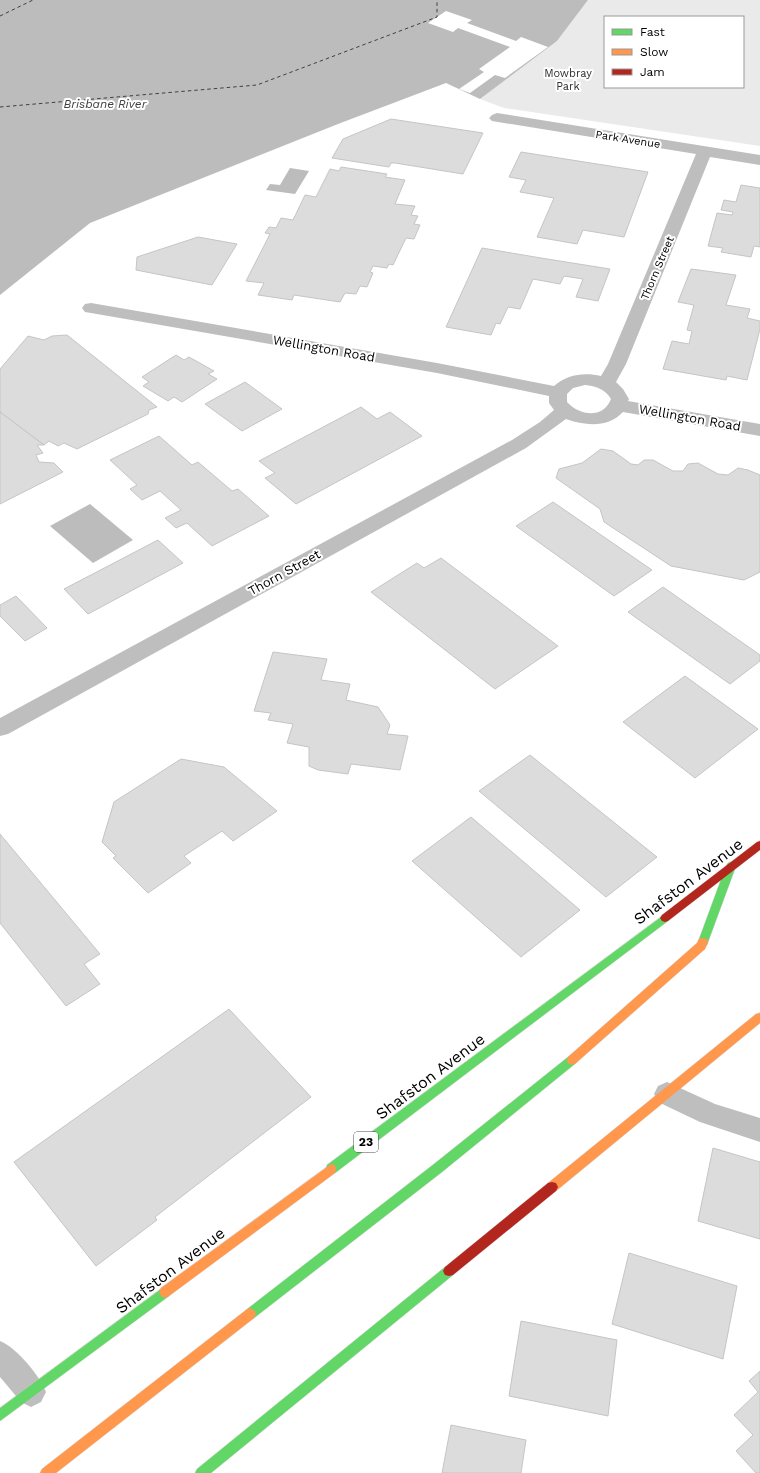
<svg xmlns="http://www.w3.org/2000/svg" width="760" height="1473" font-family="'Work Sans',sans-serif">
<style>
.green{fill:#eaeaea;fill-rule:evenodd}
.water{fill:#bcbcbc}
.pier{fill:#fff}
.lines{fill:none;stroke-linecap:round;stroke-linejoin:round}
.ferry{stroke:#404040;stroke-width:1;stroke-dasharray:3.5 3;stroke-linecap:butt}
.building{fill:#dcdcdc;stroke:#c5c5c5}
.fast-casing{stroke:#dbdbdb;stroke-width:1}
.slow-casing{stroke:#dbdbdb;stroke-width:1}
.jam-casing{stroke:#dbdbdb;stroke-width:1}
.street{fill:#bebebe;fill-rule:evenodd}
.fast{fill:#63d668;fill-rule:evenodd}
.slow{fill:#ff974d;fill-rule:evenodd}
.jam{fill:#b3261e;fill-rule:evenodd}
.labels{text-anchor:middle;stroke-width:4;stroke-linejoin:round;paint-order:stroke}
.far-park-label{font-size:11px;fill:#2f2f2f;stroke:#fff}
.far-street-label{font-size:11px;fill:#000;stroke:#fff}
.far-water-label{font-size:12px;font-style:italic;fill:#404040;stroke:#fff}
.shield{fill:#fff;stroke:#4c4c4c;stroke-width:1}
.shield-label{font-size:12px;font-weight:bold;fill:#000}
.street-label{font-size:13px;fill:#000;stroke:#fff}
.near-street-label{font-size:16px;fill:#000;stroke:#fff}
</style>
<rect width="100%" height="100%" fill="#fff"/>
<!-- green -->
<path class="green" d="M588 0H760V146L504 108 480 99 557 41ZM605 17H743V87H605Z"/>
<!-- water -->
<g class="water">
<path d="M0 0H588L557 41 480 99 446 83 338 124 90 223 0 295Z"/>
<path d="M290 168 309 171 295 194 266 190 270 184 280 185Z"/>
<path d="M90 504 133 540 93 563 50 526Z"/>
</g>
<!-- pier -->
<path class="pier" d="M446 11 472 20 467 23 516 41 521 37 548 47 505 78 495 75 470 93 459 89 484 72 479 69 510 47 458 28 453 32 428 23Z"/>
<g class="lines">
<!-- ferry -->
<g class="ferry">
<path d="M0 16 33 0"/>
<path d="M0 107 257 85 437 17V0"/>
</g>
</g>
<!-- building -->
<g class="building">
<path d="M391 119 483 133 463 174 395 163H391L389 167 332 158 343 139Z"/>
<path d="M521 152 648 172 624 237 583 230 577 244 537 237 554 198 520 192 526 180 509 177Z"/>
<path d="M341 167 387 174 385 177 405 180 395 204 415 206 411 215 418 216 414 224 420 225 414 239 406 238 393 265 389 264 387 268 373 266 370 272 373 273 367 287 360 286 356 294 345 293 340 302 294 295 292 300 258 295 264 283 246 281 270 234 265 233 269 227 276 228 281 218 293 220 305 195 316 197 330 169 339 171Z"/>
<path d="M741 185 760 188V247L754 246 751 257 721 252 723 248 708 246 717 213 732 215 733 212 721 210 724 200 736 202Z"/>
<path d="M198 237 237 244 212 285 136 270 137 257Z"/>
<path d="M482 248 541 258 610 269 598 301 576 297 583 279 564 276 560 284 533 279 520 309 508 307 500 324 496 323 491 335 446 327Z"/>
<path d="M691 269 736 275 726 305 750 309 747 318 760 321V329L747 380 727 376 726 380 663 369 672 341 689 344 692 331 687 330 694 305 678 302Z"/>
<path d="M67 335 157 407 149 410 148 414 77 449 64 443 58 446 49 441 44 445 0 412V369L28 336 44 340 52 336Z"/>
<path d="M176 355 184 360 189 357 214 371 208 374 217 379 182 402 174 397 168 401 143 386 149 382 142 377Z"/>
<path d="M245 382 282 409 242 431 205 404Z"/>
<path d="M361 407 377 419 390 412 422 436 296 504 265 478 275 473 259 461Z"/>
<path d="M0 412 44 445H37L43 453 36 455 39 462 54 463 63 472 0 504Z"/>
<path d="M159 436 192 465 198 462 232 491 238 489 269 516 212 546 187 523 176 528 165 518 181 510 160 491 142 500 130 489 137 485 110 460Z"/>
<path d="M601 449 613 451 631 464 638 465 644 460H653L673 471H683L688 464 698 463 718 474 728 475 738 468 748 470 760 475V572L744 580 671 566 604 522 600 509 556 478 559 469 582 463Z"/>
<path d="M553 502 652 570 614 596 516 526Z"/>
<path d="M158 540 183 563 88 614 64 589Z"/>
<path d="M441 558 558 646 495 689 371 592 417 563 424 568Z"/>
<path d="M663 587 760 655V661L730 684 628 612Z"/>
<path d="M16 596 47 628 25 641 0 616V605Z"/>
<path d="M273 652 327 659 321 680 350 684 346 700 378 707 390 725 387 734 408 736 400 770 351 764 348 774 318 770 309 766V747L287 743 293 724 268 720 271 713 254 711Z"/>
<path d="M685 676 758 729 695 778 623 722Z"/>
<path d="M530 755 657 857 606 897 479 791Z"/>
<path d="M181 759 224 767 277 811 233 841 222 831 184 856 191 863 148 893 113 858 116 856 102 842 114 802Z"/>
<path d="M471 817 580 910 521 957 412 861Z"/>
<path d="M0 834 100 954 84 964 100 984 66 1006 0 923Z"/>
<path d="M229 1009 311 1097 155 1217 157 1220 96 1266 14 1162Z"/>
<path d="M713 1148 760 1162V1239L698 1221Z"/>
<path d="M629 1253 737 1286 723 1359 612 1324Z"/>
<path d="M521 1321 617 1340 608 1416 509 1396Z"/>
<path d="M760 1371V1473H756L736 1451 753 1435 734 1415 758 1392 749 1381Z"/>
<path d="M451 1425 526 1440 521 1473H442Z"/>
</g>
<g class="lines">
<!-- fast casing -->
<g class="fast-casing">
<g id="fast">
<path d="M731 862 734 863 736 866 708 942 707 945 703 946 699 945 698 942 726 866 728 863Z"/>
<path d="M665 914 668 915 670 918 668 921 335 1173 331 1174 327 1173 326 1169 327 1165Z"/>
<path d="M572 1055 576 1057 577 1060 576 1063 442 1172 254 1318 250 1320 246 1318 244 1314 246 1310 434 1164 568 1057Z"/>
<path d="M449 1266 453 1267 455 1271 453 1275 211 1473H195L197 1469 445 1267Z"/>
<path d="M165 1286 169 1288 171 1292 169 1296 0 1421V1408Z"/>
</g>
</g>
<!-- slow casing -->
<g class="slow-casing">
<g id="slow">
<path d="M703 938 707 939 708 942 705 949 576 1063 572 1065 568 1063 567 1060 568 1057 697 943 699 939Z"/>
<path d="M760 1013V1023L556 1191 552 1192 548 1191 546 1187 548 1183 756 1014Z"/>
<path d="M331 1164 335 1165 336 1169 335 1173 169 1296 165 1298 161 1296 159 1292 161 1288Z"/>
<path d="M250 1308 254 1310 256 1314 254 1318 56 1473H40L42 1469 246 1310Z"/>
</g>
</g>
<!-- jam casing -->
<g class="jam-casing">
<g id="jam">
<path d="M760 841V850L668 921 665 922 662 921 660 918 662 915 757 842Z"/>
<path d="M552 1182 556 1183 558 1187 556 1191 453 1275 449 1276 445 1275 443 1271 445 1267 548 1183Z"/>
</g>
</g>
<!-- street -->
<g class="street">
<path d="M497 113 760 155V165L710 157 626 364 616 382 623 389 629 399 628 401 760 424V436L623 412C608 428 586 426 566 419L526 448 8 734 0 736V718L512 440 540 422 554 410 549 403V396L437 373 91 313 85 312 82 308 85 304 91 303 437 363 554 386C567 374 585 372 601 376L608 364 696 154 492 121 489 118 492 115ZM585 385C596 386 605 389 611 399 603 419 580 416 567 402V394L573 388Z"/>
<path d="M667 1082 715 1104 760 1118V1142L700 1122 658 1102 654 1094 658 1086Z"/>
<path d="M0 1341C17 1348 39 1375 46 1392L41 1402 31 1407 21 1402 0 1377Z"/>
</g>
<!-- fast -->
<use href="#fast" class="fast"/>
<!-- slow -->
<use href="#slow" class="slow"/>
<!-- jam -->
<use href="#jam" class="jam"/>
</g>
<g class="labels">
<!-- far-park labels -->
<g class="far-park-label">
<text x="568" y="77">Mowbray<tspan x="568" dy="13">Park</tspan></text>
</g>
<!-- far-street labels -->
<g class="far-street-label">
<text transform="translate(628 139) rotate(9)" y="4">Park Avenue</text>
<text transform="translate(657 268) rotate(-67)" y="4">Thorn Street</text>
</g>
<!-- far-water labels -->
<g class="far-water-label">
<text x="105" y="108">Brisbane River</text>
</g>
<!-- shield labels -->
<rect class="shield" x="354" y="1132" width="24" height="20" rx="3"/>
<g class="shield-label">
<text x="366" y="1146">23</text>
</g>
<!-- street labels -->
<g class="street-label">
<text transform="translate(324 348) rotate(10)" y="5">Wellington Road</text>
<text transform="translate(690 417) rotate(10)" y="5">Wellington Road</text>
<text transform="translate(284 572) rotate(-29)" y="5">Thorn Street</text>
</g>
<!-- near-street labels -->
<g class="near-street-label">
<text transform="translate(688 881) rotate(-37)" y="6">Shafston Avenue</text>
<text transform="translate(430 1076) rotate(-37)" y="6">Shafston Avenue</text>
<text transform="translate(170 1270) rotate(-37)" y="6">Shafston Avenue</text>
</g>
</g>
<!-- legend -->
<rect x="604" y="16" width="140" height="72" fill="#ffffff" stroke="#999999"/>
<rect x="612" y="29" width="20" height="6" fill="#63d668" stroke="#999999"/>
<text x="640" y="36" font-size="12" fill="#000000">Fast</text>
<rect x="612" y="49" width="20" height="6" fill="#ff974d" stroke="#999999"/>
<text x="640" y="56" font-size="12" fill="#000000">Slow</text>
<rect x="612" y="69" width="20" height="6" fill="#b3261e" stroke="#999999"/>
<text x="640" y="76" font-size="12" fill="#000000">Jam</text>
</svg>
